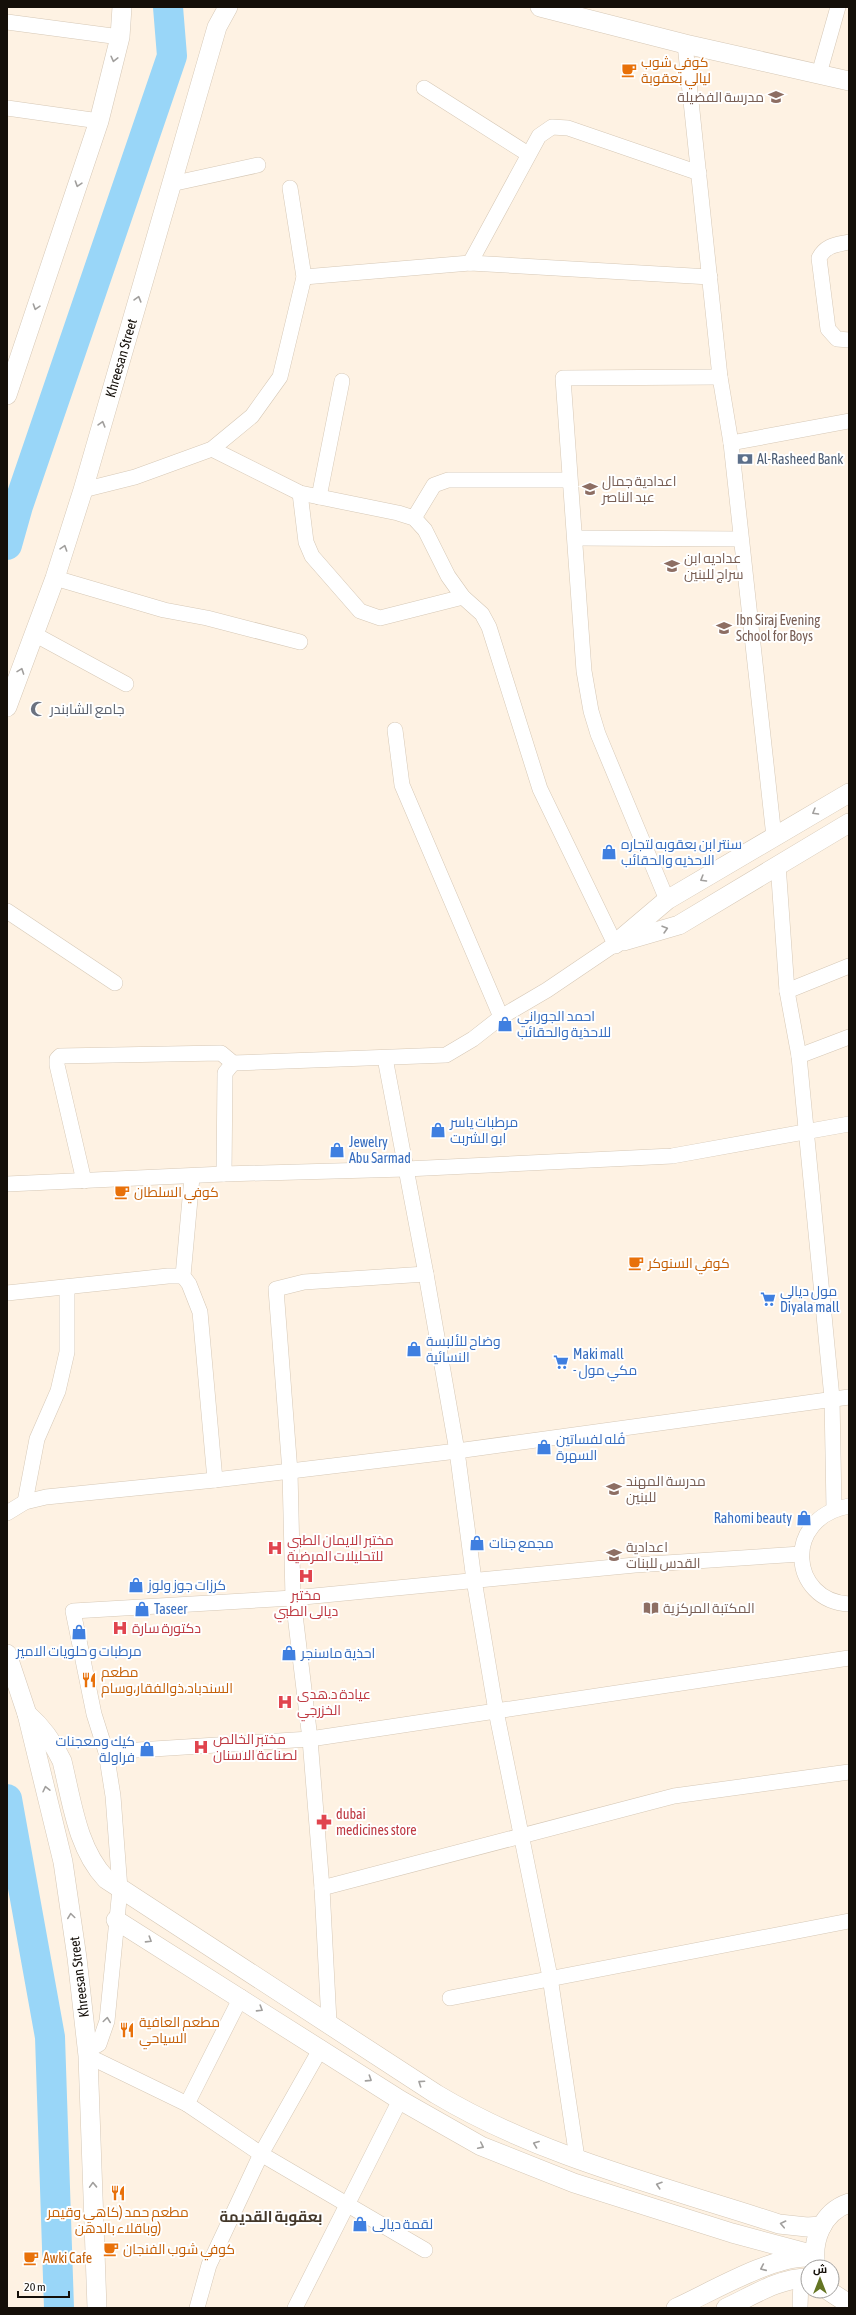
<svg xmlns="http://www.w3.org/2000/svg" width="856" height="2315" font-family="'Asap Condensed',Cairo,sans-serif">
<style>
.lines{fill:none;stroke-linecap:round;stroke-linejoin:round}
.river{stroke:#99d6f8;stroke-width:30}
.minor-casing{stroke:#d6c8b6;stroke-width:16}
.tertiary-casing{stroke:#d6c8b6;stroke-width:20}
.minor{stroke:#fff;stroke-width:15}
.tertiary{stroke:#fff;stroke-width:19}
.oneway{stroke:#a19f9d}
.labels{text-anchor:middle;stroke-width:4;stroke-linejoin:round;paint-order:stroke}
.food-label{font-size:14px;fill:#c56008;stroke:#fff;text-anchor:start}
.education-label{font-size:14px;fill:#785e54;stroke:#fff;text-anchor:start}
.street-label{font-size:14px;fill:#140f09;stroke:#fff}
.service-label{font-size:14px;fill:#4e5e75;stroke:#fff;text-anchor:start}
.worship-label{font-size:14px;fill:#5b616d;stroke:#fff;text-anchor:start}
.shop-label{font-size:14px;fill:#366cbe;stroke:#fff;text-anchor:start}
.health-label{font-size:14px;fill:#be3a42;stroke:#fff;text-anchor:start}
.neighbourhood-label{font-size:15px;font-weight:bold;fill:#433729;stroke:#fff}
</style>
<rect width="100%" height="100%" fill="#fef2e3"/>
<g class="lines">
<!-- river -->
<g class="river">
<path d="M7 545 18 506 172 56 168 7"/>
<path d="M7 1799 50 2037 59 2308"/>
</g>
<!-- minor casing -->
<g class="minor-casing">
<g id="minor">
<path d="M7 22 120 37"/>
<path d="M685 44 720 377 731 443 774 837"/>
<path d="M819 74 838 7"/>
<path d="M424 88 528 154"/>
<path d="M7 108 99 121"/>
<path d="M171 184 258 165"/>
<path d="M849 242C836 245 826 245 819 258L828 329 837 339 849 340"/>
<path d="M470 263 539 136 552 127 568 128 699 173"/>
<path d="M304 277 470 263 710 277"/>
<path d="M731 443 849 421"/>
<path d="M83 490 135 477 212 449 252 416 280 377 304 277 290 188"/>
<path d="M300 493 306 542 312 556 360 611 380 618 463 597"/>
<path d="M319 497 342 381"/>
<path d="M414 518 434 485 448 480H569"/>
<path d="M576 538 741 539"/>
<path d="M55 578 164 610 207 618 300 642"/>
<path d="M34 634 126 684"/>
<path d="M395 730 402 785 501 1017"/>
<path d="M778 864 787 991 799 1056 832 1398 834 1509"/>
<path d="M667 900 598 734 591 711 584 671 563 378 720 377"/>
<path d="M7 911 115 983"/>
<path d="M787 991 849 966"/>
<path d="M799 1056 849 1037"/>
<path d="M385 1058 426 1274 457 1451 474 1580 496 1711 550 1977 577 2158"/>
<path d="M224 1174 225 1073 233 1063"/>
<path d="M192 1177 183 1276 189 1284 200 1312 215 1480"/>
<path d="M84 1181 57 1065V1059L60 1056 221 1053 233 1063 446 1055 473 1039 501 1017 547 990 615 944 540 789 489 627 482 614 463 597 448 576 425 530 414 518 398 513 300 493 212 449"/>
<path d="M7 1184 224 1174 406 1169 672 1156 849 1124"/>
<path d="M7 1293 168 1276H183"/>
<path d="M25 1502 37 1439 58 1391 67 1352V1287"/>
<path d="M849 1506C782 1518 790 1601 849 1604"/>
<path d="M7 1513 25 1502 46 1497 215 1480 457 1451 849 1397"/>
<path d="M106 1752 310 1739 849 1658"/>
<path d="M322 1888 674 1796 849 1772"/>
<path d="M450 1998 849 1921"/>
<path d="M329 2022 322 1888 310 1739 293 1598 290 1472 276 1289 304 1282 426 1274"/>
<path d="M87 2051 99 2044 107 2021 120 1889 113 1796 106 1752 94 1714 73 1611 293 1598 635 1565 801 1554"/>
<path d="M88 2056 187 2104 261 2154 425 2250"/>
<path d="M187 2104 241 1997"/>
<path d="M197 2308 209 2265 261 2154 321 2048"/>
<path d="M295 2308 400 2100"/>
<path d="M800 2308 801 2278"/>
</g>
</g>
<!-- tertiary casing -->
<g class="tertiary-casing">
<g id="tertiary">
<path d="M540 7 685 44 849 81"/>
<path d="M7 395 99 121 120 37 122 7"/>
<path d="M7 707 55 578 83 490 217 27 228 7"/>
<path d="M624 941 679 925 849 823"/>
<path d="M615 944 667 900 849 793"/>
<path d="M7 1654 27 1714 63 1862 77 1958 88 2056 97 2308"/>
<path d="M27 1714C43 1728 53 1742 62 1761 72 1802 77 1848 106 1879L436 2094C541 2157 663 2186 779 2224L807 2227 822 2226"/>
<path d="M116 1920 400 2100 481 2146 574 2183 732 2233 814 2255"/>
<path d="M816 2267C811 2241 822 2212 849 2203"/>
<path d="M829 2291 849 2304"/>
<path d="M676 2308C711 2292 770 2257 807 2257"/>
<path d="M726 2308C752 2296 779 2278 808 2278"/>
</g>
</g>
<!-- minor -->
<use href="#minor" class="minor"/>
<!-- tertiary -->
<use href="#tertiary" class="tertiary"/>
</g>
<!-- one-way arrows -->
<defs><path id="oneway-chevron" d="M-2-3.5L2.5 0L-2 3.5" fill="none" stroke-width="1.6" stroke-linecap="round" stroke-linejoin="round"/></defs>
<g class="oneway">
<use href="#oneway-chevron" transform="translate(114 59) rotate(104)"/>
<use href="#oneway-chevron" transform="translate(78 184) rotate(108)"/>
<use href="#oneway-chevron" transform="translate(138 299) rotate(-74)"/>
<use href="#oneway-chevron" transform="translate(36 307) rotate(108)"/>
<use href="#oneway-chevron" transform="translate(102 424) rotate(-74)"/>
<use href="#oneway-chevron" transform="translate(64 548) rotate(-72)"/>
<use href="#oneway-chevron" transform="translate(21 671) rotate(-70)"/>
<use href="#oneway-chevron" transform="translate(815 812) rotate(150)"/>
<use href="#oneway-chevron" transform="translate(703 879) rotate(149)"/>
<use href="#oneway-chevron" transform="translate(665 929) rotate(-16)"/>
<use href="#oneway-chevron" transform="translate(46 1789) rotate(-103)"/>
<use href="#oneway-chevron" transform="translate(71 1916) rotate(-98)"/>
<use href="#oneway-chevron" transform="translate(149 1940) rotate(32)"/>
<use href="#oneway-chevron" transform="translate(260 2009) rotate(32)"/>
<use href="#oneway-chevron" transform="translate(107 2020) rotate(-82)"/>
<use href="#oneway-chevron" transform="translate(369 2079) rotate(33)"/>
<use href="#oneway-chevron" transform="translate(421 2083) rotate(-146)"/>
<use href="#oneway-chevron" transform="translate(536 2144) rotate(-159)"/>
<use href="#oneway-chevron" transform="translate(481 2146) rotate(26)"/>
<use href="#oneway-chevron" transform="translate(93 2185) rotate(-92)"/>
<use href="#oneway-chevron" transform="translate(659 2185) rotate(-162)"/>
<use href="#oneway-chevron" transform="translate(783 2224) rotate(-168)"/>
<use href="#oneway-chevron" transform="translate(763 2268) rotate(156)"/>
</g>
<!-- icons -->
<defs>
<g id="cafe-bare" transform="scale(1.2)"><path d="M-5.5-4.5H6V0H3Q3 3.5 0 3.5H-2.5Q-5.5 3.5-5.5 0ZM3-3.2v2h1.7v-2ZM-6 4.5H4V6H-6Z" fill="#e8710a" stroke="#fff" stroke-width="2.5" paint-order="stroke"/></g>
<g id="school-bare" transform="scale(1.2)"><path d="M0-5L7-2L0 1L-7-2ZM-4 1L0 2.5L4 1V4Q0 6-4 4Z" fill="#8d6e63" stroke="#fff" stroke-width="2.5" paint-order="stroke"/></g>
<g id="bank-bare" transform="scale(1.2)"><path d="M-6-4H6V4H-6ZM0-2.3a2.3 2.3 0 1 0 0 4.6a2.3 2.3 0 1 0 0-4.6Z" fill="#5c6f8a" stroke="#fff" stroke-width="2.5" paint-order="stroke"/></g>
<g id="mosque-bare" transform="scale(1.2)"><path d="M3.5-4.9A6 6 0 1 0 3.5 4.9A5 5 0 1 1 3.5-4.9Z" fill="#6b7280" stroke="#fff" stroke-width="2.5" paint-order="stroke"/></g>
<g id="shop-bare" transform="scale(1.2)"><path d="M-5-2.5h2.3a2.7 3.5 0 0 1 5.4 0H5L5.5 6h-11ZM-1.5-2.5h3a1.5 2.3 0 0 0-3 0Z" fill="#3f7fe0" stroke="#fff" stroke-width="2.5" paint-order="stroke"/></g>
<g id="supermarket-bare" transform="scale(1.2)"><path d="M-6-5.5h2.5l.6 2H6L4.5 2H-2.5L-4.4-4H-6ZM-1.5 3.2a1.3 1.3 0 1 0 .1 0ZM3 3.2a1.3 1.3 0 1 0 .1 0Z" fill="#3f7fe0" stroke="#fff" stroke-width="2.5" paint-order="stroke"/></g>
<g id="hospital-bare" transform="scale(1.2)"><path d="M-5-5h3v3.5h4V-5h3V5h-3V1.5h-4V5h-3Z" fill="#e0444e" stroke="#fff" stroke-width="2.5" paint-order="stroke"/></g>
<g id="library-bare" transform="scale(1.2)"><path d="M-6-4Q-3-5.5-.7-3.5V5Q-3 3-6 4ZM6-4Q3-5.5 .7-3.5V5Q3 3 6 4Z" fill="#8d6e63" stroke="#fff" stroke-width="2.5" paint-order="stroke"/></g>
<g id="restaurant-bare" transform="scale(1.2)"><path d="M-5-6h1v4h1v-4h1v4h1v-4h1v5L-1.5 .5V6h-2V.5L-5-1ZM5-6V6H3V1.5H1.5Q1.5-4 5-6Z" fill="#e8710a" stroke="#fff" stroke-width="2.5" paint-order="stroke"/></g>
<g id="pharmacy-bare" transform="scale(1.2)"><path d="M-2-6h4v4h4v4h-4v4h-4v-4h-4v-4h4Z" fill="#e0444e" stroke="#fff" stroke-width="2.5" paint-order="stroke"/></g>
</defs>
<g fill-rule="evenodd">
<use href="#cafe-bare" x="629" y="70"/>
<use href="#school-bare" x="776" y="97"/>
<use href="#bank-bare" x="745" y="459"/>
<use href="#school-bare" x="590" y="489"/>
<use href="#school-bare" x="672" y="566"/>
<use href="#school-bare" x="724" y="628"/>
<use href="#mosque-bare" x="38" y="709"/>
<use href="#shop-bare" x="609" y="852"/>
<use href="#shop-bare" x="505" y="1024"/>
<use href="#shop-bare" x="438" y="1130"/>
<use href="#shop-bare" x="337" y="1150"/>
<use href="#cafe-bare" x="122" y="1192"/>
<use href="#cafe-bare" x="636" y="1263"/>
<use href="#supermarket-bare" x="768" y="1299"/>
<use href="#shop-bare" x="414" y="1349"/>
<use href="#supermarket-bare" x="561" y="1362"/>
<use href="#shop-bare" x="544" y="1447"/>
<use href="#school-bare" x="614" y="1489"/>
<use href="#shop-bare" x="804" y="1518"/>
<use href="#shop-bare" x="477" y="1543"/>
<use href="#hospital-bare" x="275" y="1548"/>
<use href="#school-bare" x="614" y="1555"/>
<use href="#hospital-bare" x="306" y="1576"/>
<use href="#shop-bare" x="136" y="1585"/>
<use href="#library-bare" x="651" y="1608"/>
<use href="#shop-bare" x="142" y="1609"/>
<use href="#hospital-bare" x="120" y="1628"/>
<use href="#shop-bare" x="79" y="1632"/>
<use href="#shop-bare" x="289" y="1653"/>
<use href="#restaurant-bare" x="89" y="1680"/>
<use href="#hospital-bare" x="285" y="1702"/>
<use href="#hospital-bare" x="201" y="1747"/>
<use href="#shop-bare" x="147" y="1749"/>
<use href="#pharmacy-bare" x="324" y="1822"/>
<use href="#restaurant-bare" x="127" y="2030"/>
<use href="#restaurant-bare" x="118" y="2193"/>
<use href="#shop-bare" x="360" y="2224"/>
<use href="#cafe-bare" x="111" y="2249"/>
<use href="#cafe-bare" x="31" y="2258"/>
</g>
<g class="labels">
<!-- food labels -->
<g class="food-label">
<text x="641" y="67">كوفي شوب<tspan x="641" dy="16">ليالي بعقوبة</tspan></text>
<text x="134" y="1197">كوفي السلطان</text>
<text x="648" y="1268">كوفي السنوكر</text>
<text x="101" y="1677">مطعم<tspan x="101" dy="16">السندباد،ذوالفقار،وسام</tspan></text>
<text x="139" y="2027">مطعم العافية<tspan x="139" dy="16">السياحي</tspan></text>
<text x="118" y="2217" text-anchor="middle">مطعم حمد (كاهي وقيمر<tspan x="118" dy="16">وباقلاء بالدهن)</tspan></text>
<text x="123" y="2254">كوفي شوب الفنجان</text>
<text x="43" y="2263">Awki Cafe</text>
</g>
<!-- education labels -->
<g class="education-label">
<text x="764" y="102" text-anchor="end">مدرسة الفضيلة</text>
<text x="602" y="486">اعدادية جمال<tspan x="602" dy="16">عبد الناصر</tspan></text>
<text x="684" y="563">عداديه ابن<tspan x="684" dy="16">سراج للبنين</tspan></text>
<text x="736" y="625">Ibn Siraj Evening<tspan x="736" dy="16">School for Boys</tspan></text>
<text x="626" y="1486">مدرسة المهند<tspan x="626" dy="16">للبنين</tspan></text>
<text x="626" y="1552">اعدادية<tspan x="626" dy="16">القدس للبنات</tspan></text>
<text x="663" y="1613">المكتبة المركزية</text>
</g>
<!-- street labels -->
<g class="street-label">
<text transform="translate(121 358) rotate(-74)" y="5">Khreesan Street</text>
<text transform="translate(79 1977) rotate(-97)" y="5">Khreesan Street</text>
</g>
<!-- service labels -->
<g class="service-label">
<text x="757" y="464">Al-Rasheed Bank</text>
</g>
<!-- worship labels -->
<g class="worship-label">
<text x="50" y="714">جامع الشابندر</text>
</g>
<!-- shop labels -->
<g class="shop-label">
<text x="621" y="849">سنتر ابن بعقوبه لتجاره<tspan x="621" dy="16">الاحذيه والحقائب</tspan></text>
<text x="517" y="1021">احمد الجوراني<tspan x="517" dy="16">للاحذية والحقائب</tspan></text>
<text x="450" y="1127">مرطبات ياسر<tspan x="450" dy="16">ابو الشربت</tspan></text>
<text x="349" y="1147">Jewelry<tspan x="349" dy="16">Abu Sarmad</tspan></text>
<text x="780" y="1296">مول ديالى<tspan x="780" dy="16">Diyala mall</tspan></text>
<text x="426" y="1346">وضاح للألبسة<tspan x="426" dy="16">النسائية</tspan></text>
<text x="573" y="1359">Maki mall<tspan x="573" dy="16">- مكي مول</tspan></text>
<text x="556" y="1444">فُله لفساتين<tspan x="556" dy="16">السهرة</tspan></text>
<text x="792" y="1523" text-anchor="end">Rahomi beauty</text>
<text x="489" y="1548">مجمع جنات</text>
<text x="148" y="1590">كرزات جوز ولوز</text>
<text x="154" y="1614">Taseer</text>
<text x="79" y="1656" text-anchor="middle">مرطبات و حلويات الامير</text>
<text x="301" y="1658">احذية ماسنجر</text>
<text x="135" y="1746" text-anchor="end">كيك ومعجنات<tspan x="135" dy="16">فراولة</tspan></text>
<text x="372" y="2229">لقمة ديالى</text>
</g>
<!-- health labels -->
<g class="health-label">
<text x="287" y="1545">مختبر الايمان الطبي<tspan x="287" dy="16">للتحليلات المرضية</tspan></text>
<text x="306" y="1600" text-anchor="middle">مختبر<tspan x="306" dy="16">ديالى الطبي</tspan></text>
<text x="132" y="1633">دكتورة سارة</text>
<text x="297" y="1699">عيادة د.هدى<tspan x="297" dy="16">الخزرجي</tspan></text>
<text x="213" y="1744">مختبر الخالص<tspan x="213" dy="16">لصناعة الاسنان</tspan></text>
<text x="336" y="1819">dubai<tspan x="336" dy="16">medicines store</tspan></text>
</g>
<!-- neighbourhood labels -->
<g class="neighbourhood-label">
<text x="271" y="2222">بعقوبة القديمة</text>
</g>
</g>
<!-- border -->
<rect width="856" height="2315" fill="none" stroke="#140f09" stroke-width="16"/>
<!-- north arrow -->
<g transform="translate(820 2279)"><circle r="19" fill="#ffffff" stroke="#a19f9d"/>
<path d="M0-3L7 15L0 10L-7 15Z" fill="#647523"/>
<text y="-6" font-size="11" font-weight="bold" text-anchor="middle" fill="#140f09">ش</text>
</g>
<!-- scale -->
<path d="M18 2291v6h51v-6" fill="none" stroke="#140f09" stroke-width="2"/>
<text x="24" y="2291" font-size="12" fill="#140f09" stroke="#ffffff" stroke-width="3" paint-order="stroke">20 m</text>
</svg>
